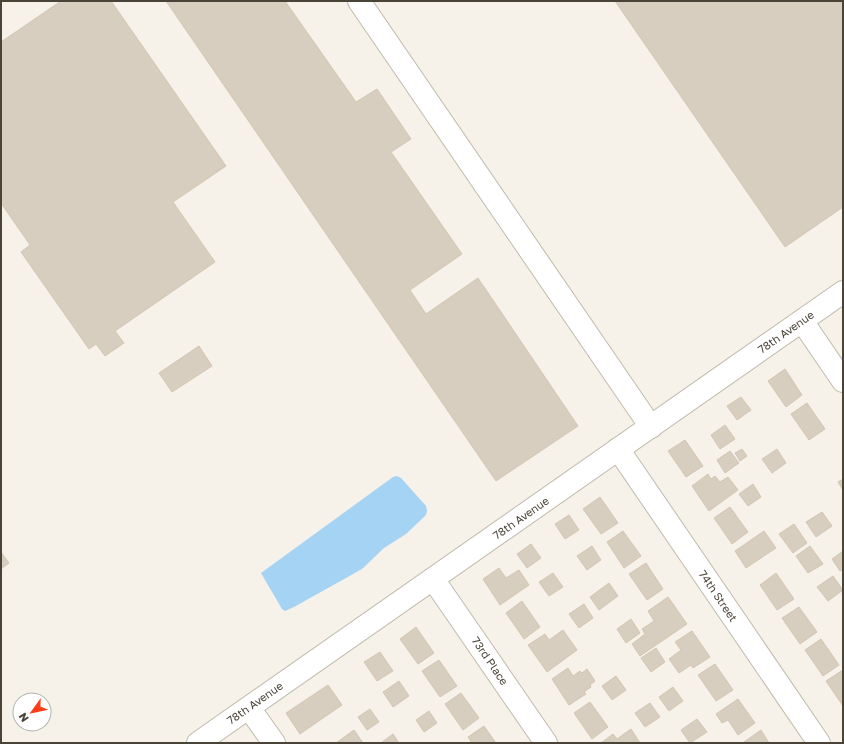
<svg xmlns="http://www.w3.org/2000/svg" width="844" height="744" font-family="'Golos Text',sans-serif">
<style>
.water{fill:#a5d3f4}
.building{fill:#d8cebf;stroke:#d3c6b2}
.lines{fill:none;stroke-linecap:round;stroke-linejoin:round}
.minor-casing{stroke:#c2baac;stroke-width:24}
.minor{stroke:#fff;stroke-width:22}
.labels{text-anchor:middle;stroke-width:4;stroke-linejoin:round;paint-order:stroke}
.street-label{font-size:11px;fill:#4a4338;stroke:#fff}
</style>
<rect width="100%" height="100%" fill="#f6f2ea"/>
<!-- water -->
<path class="water" d="M397 476 401 478 426 506 427 511 426 515 406 534 384 548 362 569 294 607 285 611 282 609 261 573 393 477Z"/>
<!-- building -->
<g class="building">
<path d="M61 1H111L226 166 173 202 215 262 115 331 124 343 105 356 96 344 89 349 21 252 30 245 1 203V42Z"/>
<path d="M166 1H285L356 102 377 89 411 139 391 152 462 254 410 290 426 314 478 278 578 426 496 481Z"/>
<path d="M615 1H843V207L785 247Z"/>
<path d="M199 346 212 366 172 392 159 373Z"/>
<path d="M785 369 802 395 786 407 768 381Z"/>
<path d="M741 397 751 410 737 420 727 406Z"/>
<path d="M807 403 825 429 809 440 791 414Z"/>
<path d="M725 425 735 439 720 449 711 435Z"/>
<path d="M685 440 703 466 686 477 668 451Z"/>
<path d="M742 449 747 456 740 461 735 453Z"/>
<path d="M777 449 786 463 772 473 762 459Z"/>
<path d="M730 451 739 463 725 473 717 460Z"/>
<path d="M708 474 711 479 715 476 720 482 728 477 738 490 709 511 692 486Z"/>
<path d="M843 479V490L838 482Z"/>
<path d="M753 484 761 497 748 506 739 494Z"/>
<path d="M600 497 618 523 601 534 583 509Z"/>
<path d="M730 507 748 532 732 544 714 518Z"/>
<path d="M822 512 832 526 816 537 806 522Z"/>
<path d="M569 515 579 530 565 539 555 524Z"/>
<path d="M794 524 807 543 793 553 779 534Z"/>
<path d="M623 531 641 556 624 568 607 542Z"/>
<path d="M764 531 776 548 746 568 735 551Z"/>
<path d="M531 544 541 558 527 568 517 554Z"/>
<path d="M592 546 601 560 587 570 577 556Z"/>
<path d="M810 546 823 564 808 573 796 556Z"/>
<path d="M843 551V569L840 571 832 559Z"/>
<path d="M1 552 9 563 1 569Z"/>
<path d="M646 563 663 589 647 600 629 574Z"/>
<path d="M499 568 506 578 519 570 529 585 500 605 483 579Z"/>
<path d="M553 573 563 587 549 596 539 582Z"/>
<path d="M776 573 794 599 777 610 760 585Z"/>
<path d="M833 576 843 590 828 601 817 587Z"/>
<path d="M609 583 618 596 599 610 590 597Z"/>
<path d="M668 597 687 624 640 656 632 644 645 634 642 629 654 621 648 611Z"/>
<path d="M522 601 540 627 524 639 506 613Z"/>
<path d="M584 604 593 618 579 628 569 614Z"/>
<path d="M799 607 817 632 800 644 782 618Z"/>
<path d="M631 619 640 633 626 643 617 629Z"/>
<path d="M416 627 434 653 418 664 400 639Z"/>
<path d="M563 630 577 650 547 672 528 645 545 634 549 640Z"/>
<path d="M692 631 710 657 693 668 691 665 679 673 669 659 681 650 675 642Z"/>
<path d="M821 639 839 665 823 676 805 650Z"/>
<path d="M656 648 665 662 651 672 641 658Z"/>
<path d="M380 652 393 671 377 681 364 662Z"/>
<path d="M439 660 457 686 440 697 422 671Z"/>
<path d="M715 664 733 690 716 701 698 675Z"/>
<path d="M568 668 573 676 580 671 582 673 587 669 595 681 590 685 591 687 584 692 586 694 569 705 552 679Z"/>
<path d="M843 670V706L826 681Z"/>
<path d="M616 676 626 690 612 700 602 686Z"/>
<path d="M399 681 409 696 393 707 383 692Z"/>
<path d="M328 685 342 705 300 734 286 713Z"/>
<path d="M673 687 683 701 669 711 659 697Z"/>
<path d="M461 693 479 718 463 730 445 704Z"/>
<path d="M738 699 755 723 738 735 728 720 722 723 716 714Z"/>
<path d="M590 702 608 727 592 739 574 713Z"/>
<path d="M650 703 660 717 645 727 635 713Z"/>
<path d="M370 709 379 722 367 730 358 717Z"/>
<path d="M429 711 437 723 424 732 416 720Z"/>
<path d="M697 719 707 732 690 743 681 730Z"/>
<path d="M484 726 496 743H472L468 737Z"/>
<path d="M631 729 640 743H601L613 734 617 739Z"/>
<path d="M354 730 363 743H336Z"/>
<path d="M761 730 769 743H745L744 742Z"/>
<path d="M393 734 399 743H381Z"/>
</g>
<g class="lines">
<!-- minor casing -->
<g class="minor-casing">
<g id="minor">
<path d="M359 1 651 427"/>
<path d="M802 321 843 381"/>
<path d="M618 449 819 743"/>
<path d="M433 579 546 743"/>
<path d="M249 708 274 743"/>
<path d="M198 743 843 292"/>
</g>
</g>
<!-- minor -->
<use href="#minor" class="minor"/>
</g>
<g class="labels">
<!-- street labels -->
<g class="street-label">
<text transform="translate(786 332) rotate(-35)" y="4">78th Avenue</text>
<text transform="translate(521 518) rotate(-35)" y="4">78th Avenue</text>
<text transform="translate(718 596) rotate(56)" y="4">74th Street</text>
<text transform="translate(490 661) rotate(56)" y="4">73rd Place</text>
<text transform="translate(255 703) rotate(-35)" y="4">78th Avenue</text>
</g>
</g>
<!-- border -->
<rect width="844" height="744" fill="none" stroke="#4a4338" stroke-width="4"/>
<!-- north arrow -->
<g transform="translate(32 712) rotate(237)"><circle r="19" fill="#ffffff" stroke="#b7b4af"/>
<path d="M0-3L7 15L0 10L-7 15Z" fill="#ff3d18"/>
<text y="-6" font-size="11" font-weight="bold" text-anchor="middle" fill="#4a4338">N</text>
</g>
</svg>
